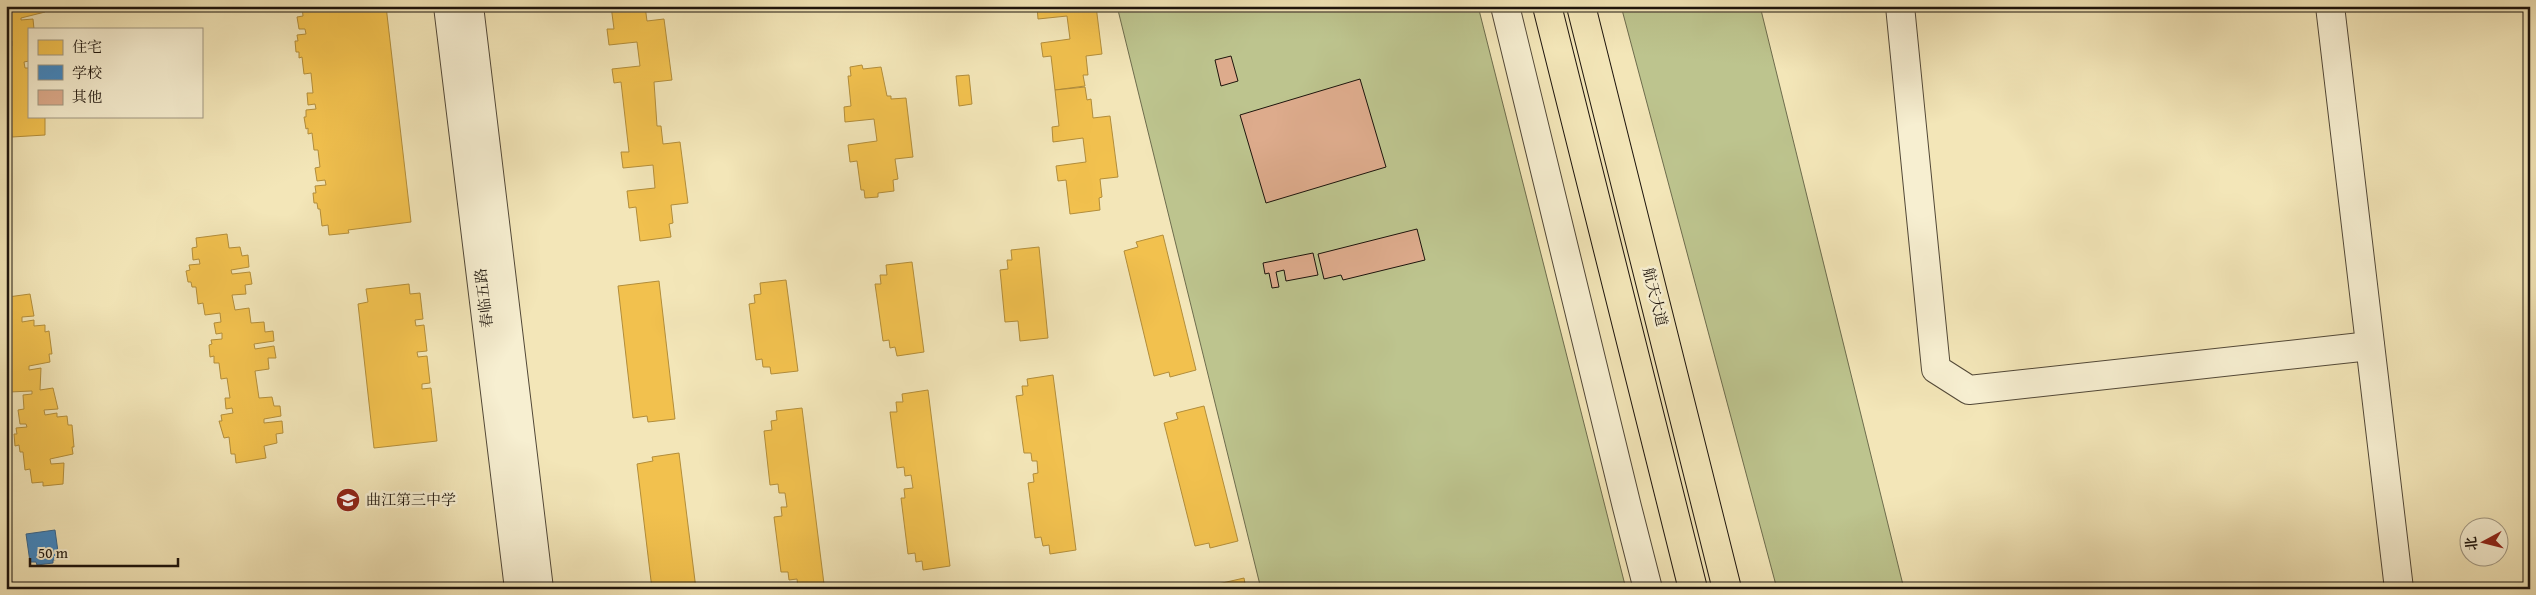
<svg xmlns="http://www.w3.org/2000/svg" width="2536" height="595" font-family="'Gentium Book Plus','Noto Serif SC',serif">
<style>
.green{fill:#bdc48e;stroke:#6d6c4d}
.homes{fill:#f2c14e;stroke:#b28d3a}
.schools{fill:#3f88c5;stroke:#35658e}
.building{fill:#ddab8c;stroke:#1d140c}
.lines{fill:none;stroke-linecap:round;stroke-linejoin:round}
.minor-casing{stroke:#524837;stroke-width:30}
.major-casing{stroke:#1d140c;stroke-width:30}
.minor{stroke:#f7efd1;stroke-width:28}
.major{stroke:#f3e6b8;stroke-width:28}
.labels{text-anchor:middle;stroke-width:5;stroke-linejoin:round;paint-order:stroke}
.street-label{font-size:15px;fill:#1d140c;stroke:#f7efd1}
.poi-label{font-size:15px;fill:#1d140c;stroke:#f7efd1;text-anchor:start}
</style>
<rect width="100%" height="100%" fill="#f3e6b8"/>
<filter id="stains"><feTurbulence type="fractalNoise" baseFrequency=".004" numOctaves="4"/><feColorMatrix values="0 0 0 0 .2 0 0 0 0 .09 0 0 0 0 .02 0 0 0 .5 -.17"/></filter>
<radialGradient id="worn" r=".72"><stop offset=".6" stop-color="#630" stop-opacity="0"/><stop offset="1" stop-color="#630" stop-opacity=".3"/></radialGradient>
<!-- green -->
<g class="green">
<path d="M1117 6H1478L1626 589H1261Z"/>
<path d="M1621 6H1760L1904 589H1777Z"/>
</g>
<!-- homes -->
<g class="homes">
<path d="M6 6H45V12L21 18V20L33 19 34 29H29V61L24 62 25 68H29V116H45V135L12 137 11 122 6 123V80H9V76H6V47L12 46V41H6Z"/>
<path d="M302 6H386L411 222 348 230 349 233 329 235 328 225 322 226 320 209H318L317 203H314L313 193H316L315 186 326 185 325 180 317 181 315 168 320 167 318 150H314L312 133 308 134V128L306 129 304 117H306V110L316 109 315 104 308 105 307 93H313L311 73 304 74 302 57 299 58V52H296L295 41H298L297 35 306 34 305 29H299L297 17 303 16Z"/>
<path d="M611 6H645L647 21 664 19 672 80 654 82 657 126H661L663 144 680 142 688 203 671 205 673 223 669 224 671 237 640 241 636 207 629 208 627 191 655 188 653 165 623 168 621 152H629L621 82 614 83 612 69 640 66 637 42 609 45 607 29H614Z"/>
<path d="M1037 6H1096L1102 54 1086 56 1088 75H1083L1085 86 1055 90 1051 56 1043 57 1041 43 1070 39 1067 16 1038 19Z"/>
<path d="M862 65 863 69 881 67 887 96H891V99L906 98 913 157 895 159 898 179 893 180 894 191 878 193V197L865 198 864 190H861L857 161 850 162 848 145 877 141 874 119 845 122 844 107 851 106 848 76H851L850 67Z"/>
<path d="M969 75 972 104 959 106 956 76Z"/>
<path d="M1085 87 1087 100 1091 99 1093 118 1110 116 1118 177 1100 179 1102 197 1099 198 1100 210 1070 214 1066 180 1058 181 1056 166 1086 162 1083 138 1053 142 1052 127 1059 126 1055 90Z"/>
<path d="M227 234 229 248 240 247 242 256 248 255 249 267 231 270 232 274 250 272 252 284 245 285 246 294 232 295 235 310 249 308 251 323 264 322 265 332 273 331 274 341 254 344 255 349 274 346 276 358H268L269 369 255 371 259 398 272 397 274 406H280L281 416 264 419V423L282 421 283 433 276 434 277 443 264 446 266 458 236 463 235 454H231L229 437 224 438 219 421H222L221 415 233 413 232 408 226 409 225 398H230L227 378 221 379 219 363H214V356L210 357 209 345 212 344 211 340 222 339V333L216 334 214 323 221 322 220 313 205 315 203 303 198 304 196 287H192L191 282H188L186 271 190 270 189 265 200 264 199 259 193 260 192 248 197 247 196 238Z"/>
<path d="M1163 235 1196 370 1170 377 1169 372 1154 376 1124 251 1138 247 1136 242Z"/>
<path d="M1039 247 1048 338 1020 341 1018 321 1005 322 1000 270 1008 269 1007 260H1012L1011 250Z"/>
<path d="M912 262 924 352 897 356 895 347 890 348 889 340 883 341 875 284H881L880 275H887L886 265Z"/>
<path d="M786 280 798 371 771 374 770 367H763L762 359 756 360 749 304 755 303 754 295 761 294 760 283Z"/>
<path d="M659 281 675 419 648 422 647 416 633 418 618 286Z"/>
<path d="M409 284 410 294 420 293 423 319 415 320 416 326 424 325 427 351 417 352 418 357 427 356 430 383 422 384V389L431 388 437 441 374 448 358 304 368 302 366 289Z"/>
<path d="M30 294 34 316 22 317V322L34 320V326L45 325V332L49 331 52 354H49L50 362 29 366V370L41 368 40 390 53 388 58 409 44 410 45 415 57 413V417L67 416 68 425H72L74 447H72L73 454 50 459 51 464 64 463 63 484 43 486V482L32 483 30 469 25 470 23 452H20L19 445 15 446 14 434H17L16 428 27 427 26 424H20L18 410 24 409 23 395 32 394V391L9 392 6 376V300H9L8 297Z"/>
<path d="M1053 375 1076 550 1050 554 1049 545 1043 546 1041 537 1035 538 1028 483 1034 482 1033 474 1038 473 1037 461H1032L1031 453H1024L1016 396 1023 395 1022 386H1028L1027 379Z"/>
<path d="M928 390 950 566 923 570 922 561 916 562 915 553 908 554 901 498H905L904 489 913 488 911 475 905 476 904 467 897 468 890 412H897L896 402H903L902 394Z"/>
<path d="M1204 406 1238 541 1210 548 1209 543 1195 546 1164 423 1178 419 1176 413Z"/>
<path d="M802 408 824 584 798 588 797 579 789 580 788 572H781L774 517 782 516 781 507H787L785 493H779L778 484 770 485 764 431 772 430 771 421 777 420 776 411Z"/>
<path d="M679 453 696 589H652L637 464 653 461 652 457Z"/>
<path d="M1244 578 1246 589H1219L1218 584Z"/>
</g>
<!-- schools -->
<path class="schools" d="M55 530 59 559 53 560V563L37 565 36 562H30L26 534Z"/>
<!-- building -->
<g class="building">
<path d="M1231 56 1238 81 1221 86 1215 60Z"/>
<path d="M1360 79 1386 167 1266 203 1240 115Z"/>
<path d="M1417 229 1425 260 1343 280 1341 275 1324 279 1318 254Z"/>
<path d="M1313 253 1318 275 1286 281 1284 270 1276 272 1279 287 1272 288 1269 273 1265 274 1263 263Z"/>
</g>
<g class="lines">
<!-- minor casing -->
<g class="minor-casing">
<g id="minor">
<path d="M448 6 519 589"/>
<path d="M469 6 539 589"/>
<path d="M1505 6 1627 507 1648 589"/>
<path d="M1900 6 1936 369 1969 390 2370 346"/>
<path d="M2330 6 2399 589"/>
</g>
</g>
<!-- major casing -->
<g class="major-casing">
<g id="major">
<path d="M1547 6 1693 589"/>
<path d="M1581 6 1727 589"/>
</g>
</g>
<!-- minor -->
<use href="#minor" class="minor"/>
<!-- major -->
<use href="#major" class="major"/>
</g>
<!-- icons -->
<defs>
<g id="school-disc" transform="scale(1.25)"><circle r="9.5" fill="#8f2418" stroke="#f7efd1"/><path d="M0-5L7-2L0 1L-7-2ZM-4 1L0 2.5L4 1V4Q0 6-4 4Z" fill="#fff"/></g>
</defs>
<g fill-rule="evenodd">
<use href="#school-disc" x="348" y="500"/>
</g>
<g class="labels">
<!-- street labels -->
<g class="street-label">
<text transform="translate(1655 297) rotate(76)" y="5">航天大道</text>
<text transform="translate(484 298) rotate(-97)" y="5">春临五路</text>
</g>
<!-- poi labels -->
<g class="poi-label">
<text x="366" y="505">曲江第三中学</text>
</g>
</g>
<!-- margin -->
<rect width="2536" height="595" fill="none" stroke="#f3e6b8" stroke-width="25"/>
<rect x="8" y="8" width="2521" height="580" fill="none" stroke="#1d140c" stroke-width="2.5"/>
<rect x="12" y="12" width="2511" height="570" fill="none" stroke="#1d140c"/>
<!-- legend -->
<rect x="28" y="28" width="175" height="90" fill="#f7efd1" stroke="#a09782"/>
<rect x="38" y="40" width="25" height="15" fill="#f2c14e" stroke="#a09782"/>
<text x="72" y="52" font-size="15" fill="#1d140c">住宅</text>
<rect x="38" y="65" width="25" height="15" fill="#3f88c5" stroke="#a09782"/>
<text x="72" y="78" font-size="15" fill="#1d140c">学校</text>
<rect x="38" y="90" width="25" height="15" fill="#ddab8c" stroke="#a09782"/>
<text x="72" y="102" font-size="15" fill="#1d140c">其他</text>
<!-- north arrow -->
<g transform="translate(2484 542) rotate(263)"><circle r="24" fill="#f7efd1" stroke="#a09782"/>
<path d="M0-4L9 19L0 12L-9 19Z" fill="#8f2418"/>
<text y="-8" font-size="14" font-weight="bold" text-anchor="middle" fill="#1d140c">北</text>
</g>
<!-- scale -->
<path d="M30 558v8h148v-8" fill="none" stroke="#1d140c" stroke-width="2.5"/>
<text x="38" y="558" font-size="15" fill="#1d140c" stroke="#f7efd1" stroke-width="4" paint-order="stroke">50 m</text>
<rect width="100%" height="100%" filter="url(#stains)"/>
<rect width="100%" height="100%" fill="url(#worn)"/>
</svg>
